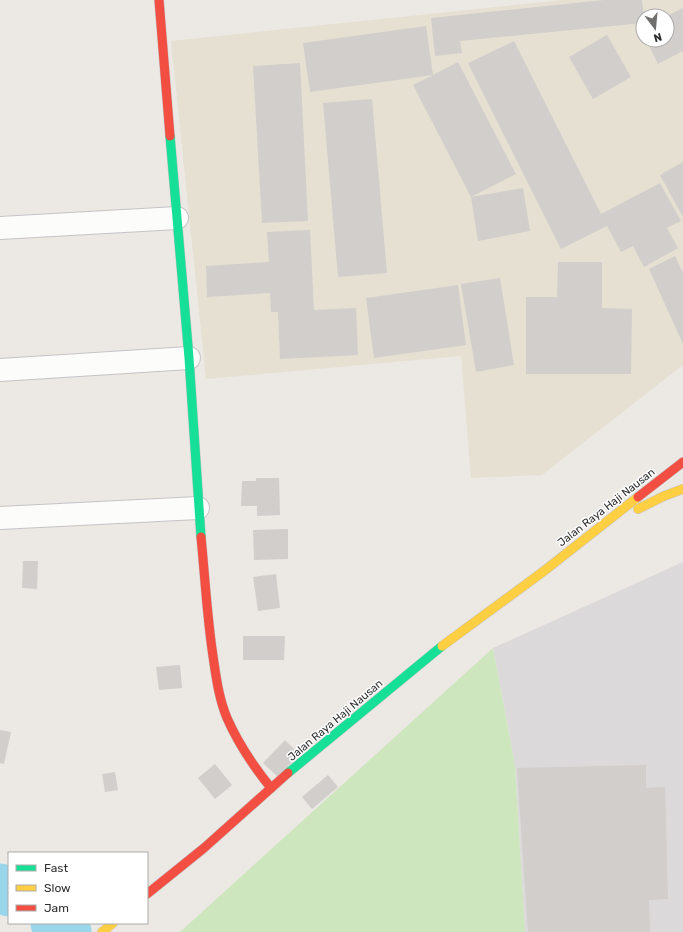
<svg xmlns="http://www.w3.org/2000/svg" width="683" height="932" font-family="Rubik,sans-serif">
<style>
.industrial{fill:#dcd9db}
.education{fill:#e6e0d3;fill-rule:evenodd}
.green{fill:#cee6be}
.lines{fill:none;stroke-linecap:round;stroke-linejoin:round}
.river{stroke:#99d6ec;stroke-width:47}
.building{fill:#d1cecb}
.street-casing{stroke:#c5c4c5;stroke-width:24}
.fast-casing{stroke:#c5c4c5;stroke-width:10}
.slow-casing{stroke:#c5c4c5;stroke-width:10}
.jam-casing{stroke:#c5c4c5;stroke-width:10}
.street{stroke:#fcfcfb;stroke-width:22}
.fast{stroke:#16e098;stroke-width:9}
.slow{stroke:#ffcf43;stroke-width:9}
.jam{stroke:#f24e42;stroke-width:9}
.labels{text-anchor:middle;stroke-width:3;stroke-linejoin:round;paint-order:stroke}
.street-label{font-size:11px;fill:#2e2e2e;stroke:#fff}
</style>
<rect width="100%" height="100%" fill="#ece8e4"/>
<!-- industrial -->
<path class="industrial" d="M683 562V932H525L515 765 493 648Z"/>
<!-- education -->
<path class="education" d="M562 0H683V365L542 475 471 478 461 356 206 379 171 41ZM643 16H667V40H643Z"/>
<!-- green -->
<path class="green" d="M493 648 515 765 525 932H180Z"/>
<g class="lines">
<!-- river -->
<g class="river">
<path d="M0 887 9 893"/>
<path d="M54 923 68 932"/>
</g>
</g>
<!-- building -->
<g class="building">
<path d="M604 0H642L644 16 643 23 460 41 462 53 435 56 431 18Z"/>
<path d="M683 8V51L658 64 646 40H667V16Z"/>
<path d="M426 26 433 75 458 62 516 174 471 197 413 85 433 75 310 92 303 43Z"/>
<path d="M607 35 631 77 593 99 569 57Z"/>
<path d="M514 41 601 214 660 183 681 221 667 228 678 248 644 267 633 246 621 252 607 226 561 249 468 63Z"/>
<path d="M300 63 308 221 262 223 253 66Z"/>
<path d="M372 99 387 273 338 277 323 103Z"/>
<path d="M683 162V217L660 175Z"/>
<path d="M523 188 530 231 478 241 471 197Z"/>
<path d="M310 230 314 310 356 308 358 355 280 359 278 312H271L270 293 207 297 206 266 269 262 267 232Z"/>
<path d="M675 256 683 273V344L649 269Z"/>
<path d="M558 262H602V308L632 309 631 374H526V297H557Z"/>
<path d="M500 278 514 365 476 372 461 284Z"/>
<path d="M458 285 466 345 374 358 366 298Z"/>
<path d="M256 478H279L280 515 257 516V506H241L242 481H256Z"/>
<path d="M288 529V559L254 560 253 530Z"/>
<path d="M23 561H38L37 589 22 588Z"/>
<path d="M276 574 280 608 258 611 253 577Z"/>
<path d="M243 636H285L284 660H243Z"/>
<path d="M180 665 182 688 159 690 156 667Z"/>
<path d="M0 730 11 732 4 764 0 763Z"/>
<path d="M285 740 299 754 278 777 263 763Z"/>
<path d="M215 764 232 785 215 799 198 778Z"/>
<path d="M646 765V788L665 787 668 899 649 900 650 932H528L517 768Z"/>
<path d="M115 772 118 790 105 792 102 774Z"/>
<path d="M328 775 338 787 312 809 302 797Z"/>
</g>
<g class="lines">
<!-- street casing -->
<g class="street-casing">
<g id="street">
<path d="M0 228 177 218"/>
<path d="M0 370 189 358"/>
<path d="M0 518 198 508"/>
</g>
</g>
<!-- fast casing -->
<g class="fast-casing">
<g id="fast">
<path d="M170 136 189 358 201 537"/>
<path d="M288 773 442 646"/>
</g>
</g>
<!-- slow casing -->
<g class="slow-casing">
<g id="slow">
<path d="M638 509 664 496 683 489"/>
<path d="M442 646 544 571 638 497"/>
<path d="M102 932 113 923"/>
</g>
</g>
<!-- jam casing -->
<g class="jam-casing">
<g id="jam">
<path d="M159 0 170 136"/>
<path d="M638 497 683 462"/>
<path d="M201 537C205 577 207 617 213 656 216 677 219 699 227 718 238 743 254 767 271 788"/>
<path d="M147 894 204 848 288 773"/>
</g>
</g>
<!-- street -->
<use href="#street" class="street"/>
<!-- fast -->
<use href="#fast" class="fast"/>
<!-- slow -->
<use href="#slow" class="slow"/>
<!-- jam -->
<use href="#jam" class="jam"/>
</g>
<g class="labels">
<!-- street labels -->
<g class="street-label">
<text transform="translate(606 507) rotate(-38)" y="4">Jalan Raya Haji Nausan</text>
<text transform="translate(335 720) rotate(-40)" y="4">Jalan Raya Haji Nausan</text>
</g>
</g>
<!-- legend -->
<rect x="8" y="852" width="140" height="72" fill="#ffffff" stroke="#ababab"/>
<rect x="16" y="865" width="20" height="6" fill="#16e098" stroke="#ababab"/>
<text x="44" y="872" font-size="12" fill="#2e2e2e">Fast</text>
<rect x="16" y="885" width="20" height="6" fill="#ffcf43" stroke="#ababab"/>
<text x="44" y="892" font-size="12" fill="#2e2e2e">Slow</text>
<rect x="16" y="905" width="20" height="6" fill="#f24e42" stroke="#ababab"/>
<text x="44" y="912" font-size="12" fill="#2e2e2e">Jam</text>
<!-- north arrow -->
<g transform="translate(655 28) rotate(164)"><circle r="19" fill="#ffffff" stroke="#ababab"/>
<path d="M0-3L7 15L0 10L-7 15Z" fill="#706f6e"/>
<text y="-6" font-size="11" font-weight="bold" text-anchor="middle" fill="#2e2e2e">N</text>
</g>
</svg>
